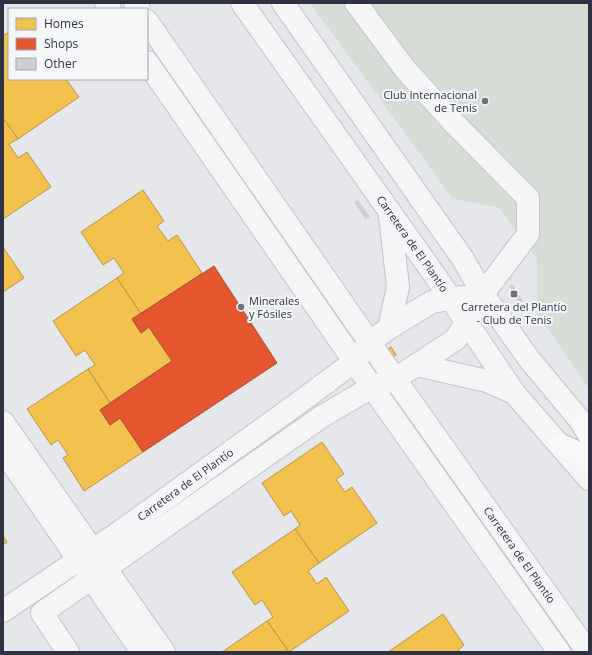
<svg xmlns="http://www.w3.org/2000/svg" width="592" height="655" font-family="'Open Sans',sans-serif">
<style>
.green{fill:#d6ddd7}
.homes{fill:#f2c14e;stroke:#b7964a}
.shops{fill:#e4572e;stroke:#ad4c34}
.building{fill:#cecfd2}
.lines{fill:none;stroke-linecap:round;stroke-linejoin:round}
.minor-casing{stroke:#c4c5c8;stroke-width:24}
.highway-casing{stroke:#b9babe;stroke-width:24}
.minor{stroke:#f5f5f7;stroke-width:22}
.highway{stroke:#f8f8f8;stroke-width:22}
.poi-dot{fill:#6e717d;stroke:#f4f6f8;stroke-width:1.5}
.labels{text-anchor:middle;stroke-width:4;stroke-linejoin:round;paint-order:stroke}
.poi-label{font-size:11px;fill:#2e3242;stroke:#f4f6f8;text-anchor:end}
.street-label{font-size:11px;fill:#2e3242;stroke:#f4f6f8}
</style>
<rect width="100%" height="100%" fill="#e6e7ea"/>
<!-- green -->
<path class="green" d="M310 3H589V389L537 313V259L499 208 452 198Z"/>
<!-- homes -->
<g class="homes">
<path d="M9 32V79H66L79 97 18 139 3 118V36Z"/>
<path d="M3 118 18 139 9 144 18 158 27 152 51 187 3 219Z"/>
<path d="M143 190 164 221 157 226 168 241 177 235 202 273 141 314 117 278 124 273 114 258 103 265 81 232Z"/>
<path d="M3 247 24 278 3 292Z"/>
<path d="M117 278 141 314 132 319 141 333 149 327 172 361 110 403 88 369 95 365 85 350 76 356 53 321Z"/>
<path d="M391 347 396 355 388 359 383 352Z"/>
<path d="M88 369 110 403 100 410 110 425 120 418 143 452 84 491 63 458 68 455 58 440 51 445 27 409Z"/>
<path d="M322 442 344 474 336 479 345 492 352 487 377 523 319 563 295 529 300 525 291 511 284 516 262 483Z"/>
<path d="M295 529 319 563 308 571 317 584 326 577 349 611 289 652 267 621 273 617 268 609 262 600 255 605 232 572Z"/>
<path d="M3 536 7 542 3 545Z"/>
<path d="M443 614 464 645 457 652H388Z"/>
<path d="M267 621 289 652H222Z"/>
</g>
<!-- shops -->
<path class="shops" d="M214 266 277 363 143 452 120 418 110 425 100 410 172 361 149 327 141 333 132 319Z"/>
<!-- building -->
<g class="building">
<path d="M358 200 370 217 365 219 354 202Z"/>
<path d="M512 284 523 301 519 303 509 286Z"/>
</g>
<g class="lines">
<!-- minor casing -->
<g class="minor-casing">
<g id="minor">
<path d="M106 3 110 9"/>
<path d="M135 3 139 9"/>
<path id="s1" d="M242 3 436 277 515 394 589 479"/>
<path d="M283 3 463 259 483 294 529 359 589 431"/>
<path id="s2" d="M147 21 395 379 588 652"/>
<path d="M147 62 372 387 559 652"/>
<path d="M389 328 398 287 390 216"/>
<path d="M416 365 487 381 514 393"/>
<path d="M3 422 164 652"/>
<path d="M3 450 142 652"/>
<path id="s3" d="M3 611 121 531 308 396 355 361 370 342 389 328 432 302 462 297"/>
<path d="M68 652 42 613 321 417 372 387 395 379 456 339 483 294 528 234V198L454 123 405 69 356 3"/>
</g>
</g>
<!-- highway casing -->
<g class="highway-casing">
<g id="highway">
<path d="M583 425 589 435"/>
<path d="M561 445 589 458"/>
</g>
</g>
<!-- minor -->
<use href="#minor" class="minor"/>
<!-- highway -->
<use href="#highway" class="highway"/>
</g>
<!-- markers -->
<g class="poi-dot">
<circle cx="485" cy="101" r="4"/>
<rect x="510" y="290" width="8" height="8" rx="2"/>
<circle cx="241" cy="307" r="4"/>
</g>
<g class="labels">
<!-- poi labels -->
<g class="poi-label">
<text x="477" y="99">Club Internacional<tspan x="477" dy="13">de Tenis</tspan></text>
<text x="249" y="305" text-anchor="start">Minerales<tspan x="249" dy="13">y Fósiles</tspan></text>
<text x="514" y="311" text-anchor="middle">Carretera del Plantío<tspan x="514" dy="13">- Club de Tenis</tspan></text>
</g>
<!-- street labels -->
<g class="street-label">
<text dy="4" stroke="none"><textPath href="#s1" startOffset="295">Carretera de El Plantío</textPath></text>
<text dy="4" stroke="none"><textPath href="#s3" startOffset="222">Carretera de El Plantío</textPath></text>
<text dy="4" stroke="none"><textPath href="#s2" startOffset="651">Carretera de El Plantío</textPath></text>
</g>
</g>
<!-- border -->
<rect width="592" height="655" fill="none" stroke="#2e3242" stroke-width="8"/>
<!-- legend -->
<rect x="8" y="8" width="140" height="72" fill="#f4f6f8" stroke="#a5a8af"/>
<rect x="16" y="18" width="20" height="12" fill="#f2c14e" stroke="#a5a8af"/>
<text x="44" y="28" font-size="12" fill="#2e3242">Homes</text>
<rect x="16" y="38" width="20" height="12" fill="#e4572e" stroke="#a5a8af"/>
<text x="44" y="48" font-size="12" fill="#2e3242">Shops</text>
<rect x="16" y="58" width="20" height="12" fill="#cecfd2" stroke="#a5a8af"/>
<text x="44" y="68" font-size="12" fill="#2e3242">Other</text>
</svg>
